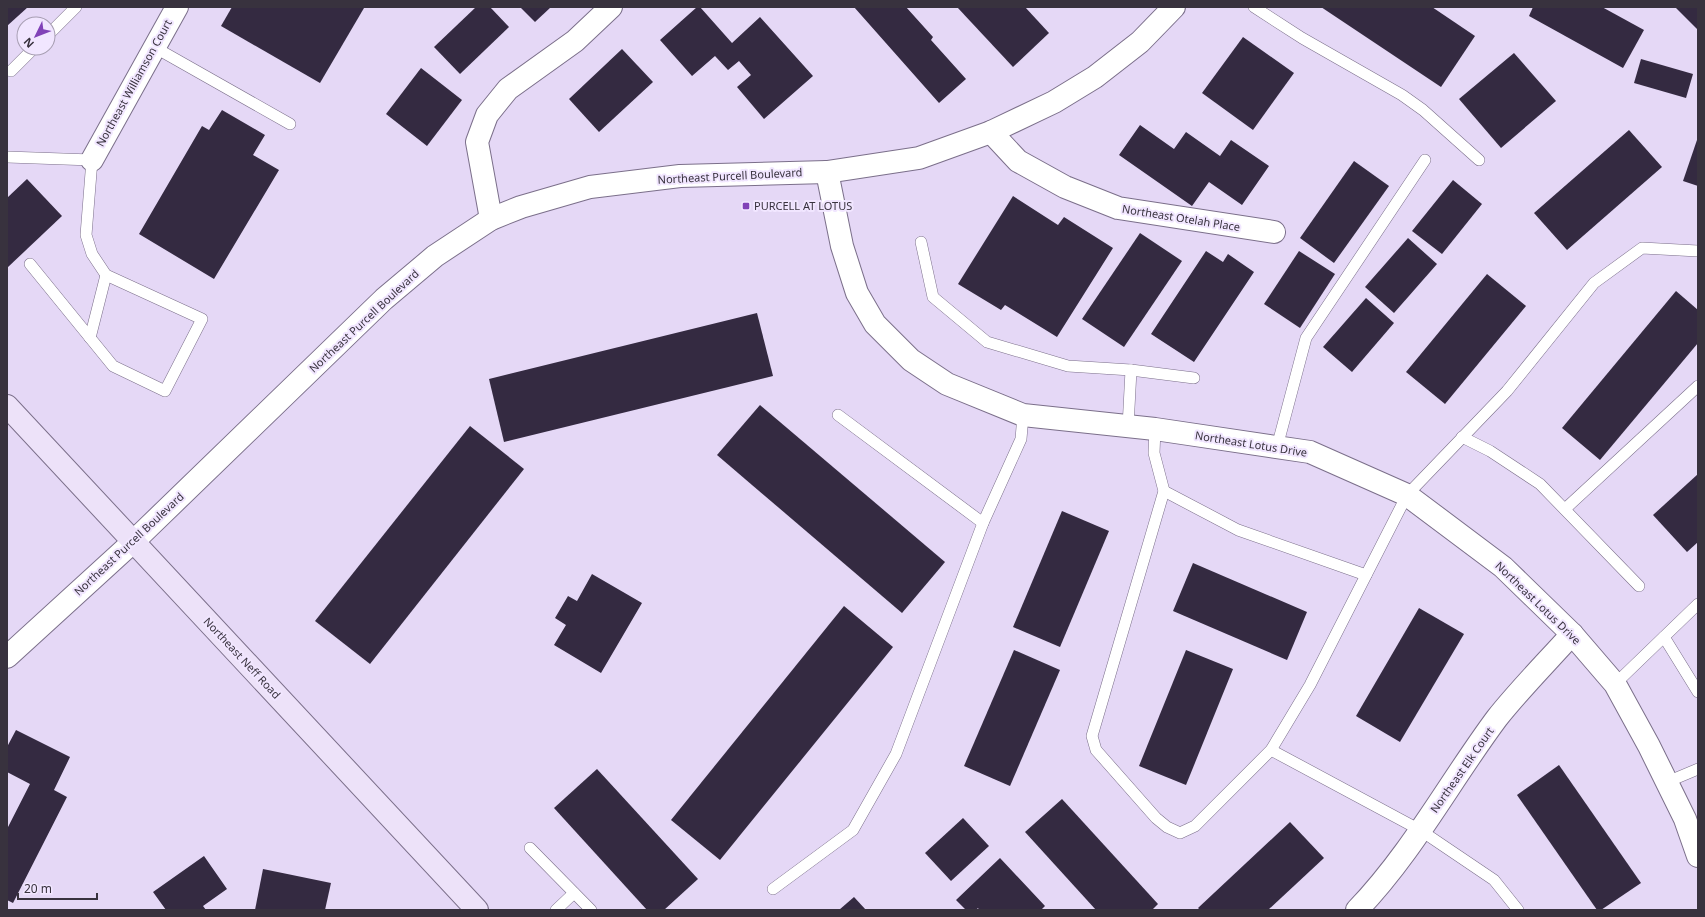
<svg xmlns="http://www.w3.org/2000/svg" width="1705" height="917" font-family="'Noto Sans',sans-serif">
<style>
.building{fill:#342a41}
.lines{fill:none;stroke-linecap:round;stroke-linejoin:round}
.service-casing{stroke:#7b6f8a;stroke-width:12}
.minor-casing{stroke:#7b6f8a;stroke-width:24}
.tertiary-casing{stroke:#7b6f8a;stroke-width:24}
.secondary-casing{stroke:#7b6f8a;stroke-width:24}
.service{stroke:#fff;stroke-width:11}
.minor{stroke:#fff;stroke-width:22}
.tertiary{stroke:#fff;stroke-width:22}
.secondary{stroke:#ede2f9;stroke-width:22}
.poi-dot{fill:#8142b8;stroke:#f1e6ff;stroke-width:1.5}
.labels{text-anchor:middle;stroke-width:4;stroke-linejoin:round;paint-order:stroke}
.street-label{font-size:11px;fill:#38323e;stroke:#f1e6ff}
.poi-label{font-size:11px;fill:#38323e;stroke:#f1e6ff;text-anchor:start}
</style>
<rect width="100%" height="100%" fill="#e5d8f6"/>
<!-- building -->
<g class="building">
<path d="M7 7H28L7 26Z"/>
<path d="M232 7H362L364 8 320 83 221 26Z"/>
<path d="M476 7H490L509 27 460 74 434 47Z"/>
<path d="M520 7H551L535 22Z"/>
<path d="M697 7H700L732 43 760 17 813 76 764 119 737 87 751 75 739 61 728 70 715 56 692 76 660 40Z"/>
<path d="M854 7H906L933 37 931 40 966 79 939 103Z"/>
<path d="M957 7H1025L1049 33 1013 67Z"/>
<path d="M1321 7H1432L1475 36 1441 87Z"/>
<path d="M1533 7H1602L1644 30 1623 68 1529 16Z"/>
<path d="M1675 7H1698V30Z"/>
<path d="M1243 37 1294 73 1253 130 1202 93Z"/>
<path d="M622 49 653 82 599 132 569 99Z"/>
<path d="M1514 53 1556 101 1501 148 1459 99Z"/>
<path d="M1641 59 1693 74 1686 98 1634 83Z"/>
<path d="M421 68 462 100 427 146 386 114Z"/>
<path d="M222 110 265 135 253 155 279 170 214 279 139 234 202 126 209 130Z"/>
<path d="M1140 125 1174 149 1186 132 1220 156 1231 140 1269 166 1242 205 1209 182 1192 206 1119 155Z"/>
<path d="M1629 130 1662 167 1567 250 1534 213Z"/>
<path d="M1698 137V186L1683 181Z"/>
<path d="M1354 161 1389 186 1334 263 1300 238Z"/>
<path d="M27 179 62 216 7 268V198Z"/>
<path d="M1453 180 1482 204 1442 254 1412 231Z"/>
<path d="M1013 196 1058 225 1064 217 1113 248 1057 337 1005 305 1001 310 958 284Z"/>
<path d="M1140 233 1182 261 1124 347 1082 319Z"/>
<path d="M1408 238 1437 264 1394 313 1365 287Z"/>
<path d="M1206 251 1223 262 1228 254 1254 272 1194 362 1151 334Z"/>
<path d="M1299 251 1335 274 1300 328 1264 304Z"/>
<path d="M1487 274 1526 306 1445 404 1406 372Z"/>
<path d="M1676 291 1698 310V343L1600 460 1562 428Z"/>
<path d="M1366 298 1394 323 1352 372 1323 347Z"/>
<path d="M757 313 773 376 504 442 489 379Z"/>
<path d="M760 405 945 562 902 613 717 455Z"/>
<path d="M470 426 524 469 370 664 315 621Z"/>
<path d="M1698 474V542L1687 552 1653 515Z"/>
<path d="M1062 511 1109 531 1060 647 1013 627Z"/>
<path d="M1193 563 1307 612 1287 660 1173 611Z"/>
<path d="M592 574 642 603 601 673 554 645 566 625 555 618 568 596 577 601Z"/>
<path d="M844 606 893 647 720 860 671 820Z"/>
<path d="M1419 608 1464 634 1400 742 1356 716Z"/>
<path d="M1014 650 1060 670 1010 786 964 766Z"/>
<path d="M1186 650 1233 669 1186 785 1139 766Z"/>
<path d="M16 730 70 757 54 790 67 797 13 903 7 900V829L30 784 7 772V747Z"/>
<path d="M1559 765 1641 883 1601 910H1597L1517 795Z"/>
<path d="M597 769 698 879 664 910H647L554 808Z"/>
<path d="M1062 799 1158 904 1152 910H1096L1025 832Z"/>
<path d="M963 818 989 846 951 881 925 853Z"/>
<path d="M1290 822 1324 858 1268 910H1200L1198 908Z"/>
<path d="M204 856 227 889 203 906 206 910H166L153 892Z"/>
<path d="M1000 858 1045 906 1041 910H979L978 908 976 910H966L956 900Z"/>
<path d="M263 869 331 883 325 910H255Z"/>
<path d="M854 897 866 910H839Z"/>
</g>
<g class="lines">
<!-- service casing -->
<g class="service-casing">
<g id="service">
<path d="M1254 7 1302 38 1402 95 1423 110 1479 160"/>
<path d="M48 35 76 7"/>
<path d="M154 47 290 124"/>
<path d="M11 71 34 48"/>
<path d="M7 157 92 160 86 235 92 254 106 275 202 319 165 391 113 366 30 264"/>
<path d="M921 242 933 297 987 342 1068 366 1131 370 1194 378"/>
<path d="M90 338 106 275"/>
<path d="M838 415 983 523"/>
<path d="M1128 427 1131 370"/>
<path d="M1155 429 1154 453 1164 491 1092 736 1096 750 1156 818 1167 827 1180 833 1195 826 1271 750 1310 685 1407 495 1507 391 1594 283 1642 248 1698 251"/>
<path d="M1462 437 1490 451 1540 484 1639 586"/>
<path d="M1277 447 1306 338 1425 160"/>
<path d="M1164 491 1238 530 1366 575"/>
<path d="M1565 509 1698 386"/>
<path d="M1664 637 1698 692"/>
<path d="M1615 684 1698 604"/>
<path d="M1271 750 1420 830 1494 880 1518 910"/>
<path d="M1667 782 1698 769"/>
<path d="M530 848 591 910"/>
<path d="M773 889 853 830 896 754 983 523 1021 439 1023 415"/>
<path d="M556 910 574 893"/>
</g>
</g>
<!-- minor casing -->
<g class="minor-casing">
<g id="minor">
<path d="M991 132 1018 161 1065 187 1118 208 1274 232"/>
<path d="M92 160 177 7"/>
<path d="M827 172 842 246 857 293 875 324 911 360 947 384 1023 415 1155 429 1310 452 1407 495 1503 567 1572 634 1615 684 1649 746 1685 819 1698 856"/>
<path d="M491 219 477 142 487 115 508 89 575 41 611 7"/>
<path d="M1357 910C1412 853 1450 781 1497 718 1520 689 1547 662 1572 634"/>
</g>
</g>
<!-- tertiary casing -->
<g class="tertiary-casing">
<path id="tertiary" d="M7 657 134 541 384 299 435 256 491 219 521 207 590 187 680 176 827 172 919 158 991 132 1054 102 1095 77 1140 42 1174 7"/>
</g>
<!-- secondary casing -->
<g class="secondary-casing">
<path id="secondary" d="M7 406 477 910"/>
</g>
<!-- service -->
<use href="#service" class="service"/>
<!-- minor -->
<use href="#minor" class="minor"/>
<!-- tertiary -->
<use href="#tertiary" class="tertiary"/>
<!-- secondary -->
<use href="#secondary" class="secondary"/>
</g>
<!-- markers -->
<rect class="poi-dot" x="742" y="202" width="8" height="8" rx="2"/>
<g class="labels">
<!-- street labels -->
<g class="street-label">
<text transform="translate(134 83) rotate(-61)" y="4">Northeast Williamson Court</text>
<text transform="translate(730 176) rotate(-3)" y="4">Northeast Purcell Boulevard</text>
<text transform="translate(1181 218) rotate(9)" y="4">Northeast Otelah Place</text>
<text transform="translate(364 321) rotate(-43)" y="4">Northeast Purcell Boulevard</text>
<text transform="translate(1251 444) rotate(9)" y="4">Northeast Lotus Drive</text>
<text transform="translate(129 544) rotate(-43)" y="4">Northeast Purcell Boulevard</text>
<text transform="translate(1538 603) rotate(44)" y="4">Northeast Lotus Drive</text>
<text transform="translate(242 658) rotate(47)" y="4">Northeast Neff Road</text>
<text transform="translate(1462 770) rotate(-55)" y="4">Northeast Elk Court</text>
</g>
<!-- poi labels -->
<g class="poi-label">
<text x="754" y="210">PURCELL AT LOTUS</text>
</g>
</g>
<!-- border -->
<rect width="1705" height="917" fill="none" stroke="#38323e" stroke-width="16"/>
<!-- north arrow -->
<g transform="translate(36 36) rotate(227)"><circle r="19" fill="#f1e6ff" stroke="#a79eb2"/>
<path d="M0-3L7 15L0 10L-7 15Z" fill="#8142b8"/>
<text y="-6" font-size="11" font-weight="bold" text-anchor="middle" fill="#38323e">N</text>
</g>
<!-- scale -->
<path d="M18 893v6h79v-6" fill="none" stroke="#38323e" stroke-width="2"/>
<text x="24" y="893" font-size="12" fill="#38323e" stroke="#f1e6ff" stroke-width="3" paint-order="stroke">20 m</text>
</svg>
